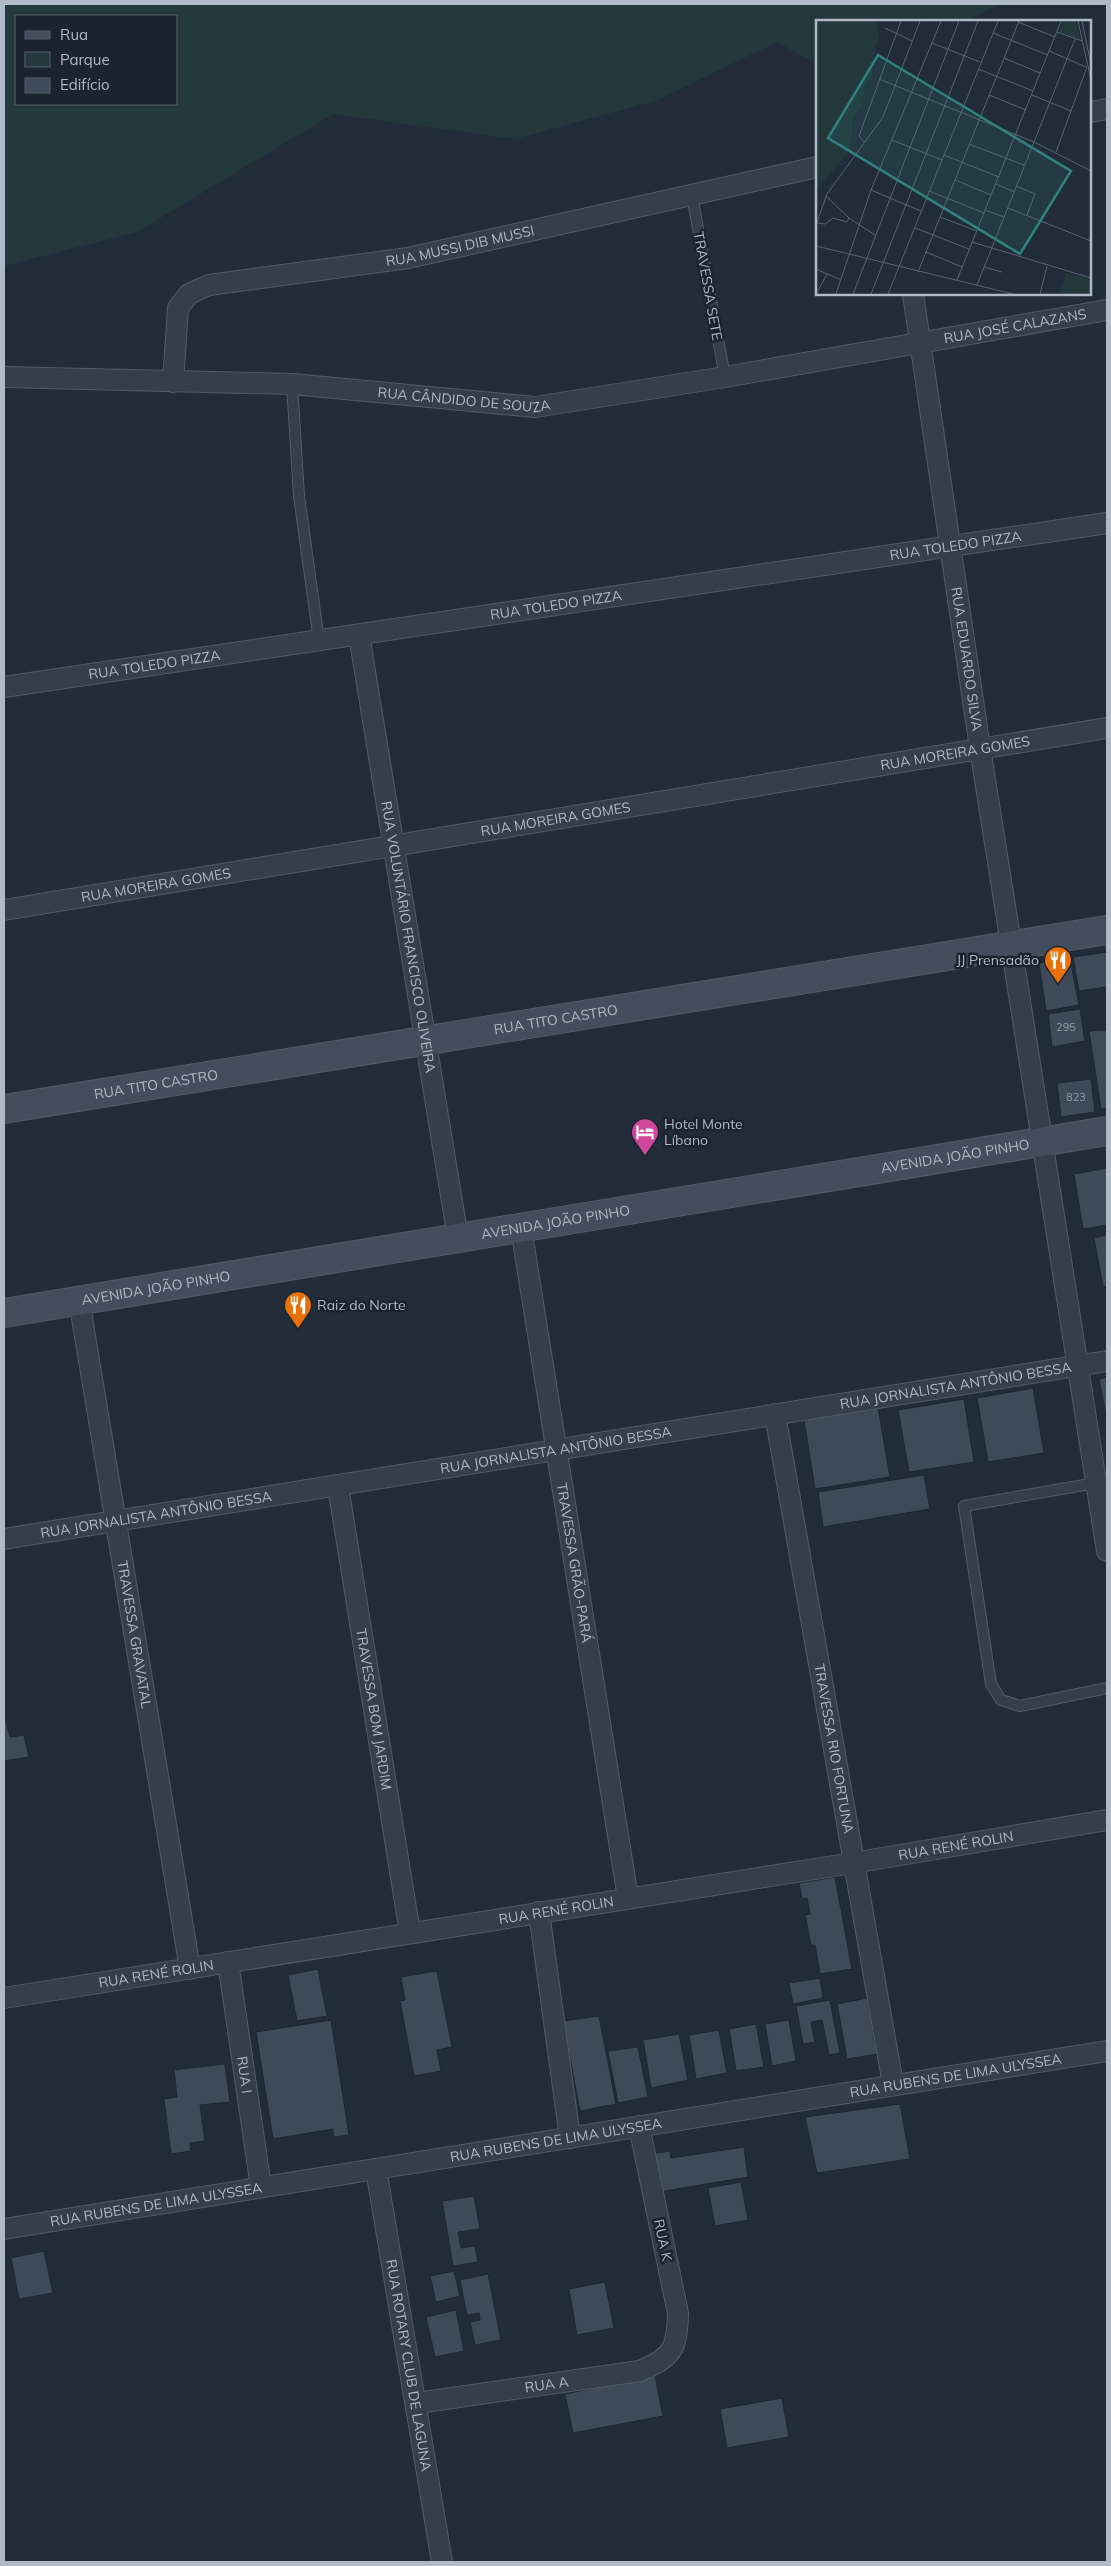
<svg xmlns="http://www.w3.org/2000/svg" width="1111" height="2566" font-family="Mulish,sans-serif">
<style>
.green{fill:#23383a;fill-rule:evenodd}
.building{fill:#3e4a59;stroke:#1d2530}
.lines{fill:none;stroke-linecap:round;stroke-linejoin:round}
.lane-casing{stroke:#535c67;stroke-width:12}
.street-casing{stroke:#535c67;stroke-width:22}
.secondary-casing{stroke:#535c67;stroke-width:30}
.lane{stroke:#353e4a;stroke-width:10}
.street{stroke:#353e4a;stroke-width:20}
.secondary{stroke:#434d5d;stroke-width:28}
.labels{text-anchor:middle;stroke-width:5;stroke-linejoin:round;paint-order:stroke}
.number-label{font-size:11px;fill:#949dab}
.street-label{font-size:14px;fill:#b0b9c6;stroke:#1b232e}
.poi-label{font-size:14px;fill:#b0b9c6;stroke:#1b232e;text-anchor:start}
.inset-road{fill:none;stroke:#5b6471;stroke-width:1}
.view{fill:#2f8380;fill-opacity:0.15;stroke:#2f8380;stroke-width:2.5}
.inset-edge{fill:none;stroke:#b0b9c6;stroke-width:2.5}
</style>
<rect width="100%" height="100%" fill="#222c39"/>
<!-- green -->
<path class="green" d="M4 4H1001L966 21H817V64L777 42 658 100 515 139 333 114 137 232 4 266ZM16 16H176V104H16Z"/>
<!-- building -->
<g class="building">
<path d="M1107 952V987L1079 991 1073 957Z"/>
<path d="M1070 959 1079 1005 1046 1011 1039 963Z"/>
<path d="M1080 1009 1085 1041 1052 1047 1048 1014Z"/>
<path d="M1107 1030V1108L1101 1109 1089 1031Z"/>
<path d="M1091 1079 1095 1112 1061 1117 1057 1083Z"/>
<path d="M1107 1168V1225L1083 1229 1074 1174Z"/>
<path d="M1107 1235V1286L1103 1287 1094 1238Z"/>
<path d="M1107 1377V1420L1099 1379Z"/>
<path d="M1033 1388 1044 1453 988 1462 977 1398Z"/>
<path d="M964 1399 974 1462 909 1472 898 1410Z"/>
<path d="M878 1407 890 1477 815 1489 804 1420Z"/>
<path d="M924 1475 930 1509 823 1527 818 1492Z"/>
<path d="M4 1721H6L10 1737 24 1735 29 1757 4 1761Z"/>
<path d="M835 1877 852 1969 820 1974 815 1945H811L805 1915 810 1914 807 1898 802 1899 799 1883Z"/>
<path d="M318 1969 327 2016 297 2021 288 1975Z"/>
<path d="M437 1971 452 2047 437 2050 441 2071 414 2076 400 2001 405 2000 401 1977Z"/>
<path d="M820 1978 823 1998 793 2004 789 1983Z"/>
<path d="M867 1998 877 2054 847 2059 837 2004Z"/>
<path d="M830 2000 840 2053 829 2055 822 2020 811 2022 815 2042 803 2044 796 2006Z"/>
<path d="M599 2016 616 2104 580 2111 563 2021Z"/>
<path d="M331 2020 349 2135 334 2137 333 2129 273 2139 256 2032Z"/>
<path d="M789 2020 796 2061 772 2066 765 2024Z"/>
<path d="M756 2024 764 2067 736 2071 729 2029Z"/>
<path d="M719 2030 727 2073 696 2079 689 2035Z"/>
<path d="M679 2034 688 2080 651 2088 643 2040Z"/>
<path d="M638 2047 648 2097 618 2103 608 2051Z"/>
<path d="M225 2064 230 2102 200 2105 205 2141 190 2143 191 2151 171 2154 164 2099 177 2097 174 2070Z"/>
<path d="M900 2104 910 2159 817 2173 805 2117Z"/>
<path d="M744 2147 748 2177 659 2192 652 2154 670 2151 671 2158Z"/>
<path d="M741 2182 748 2220 715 2226 708 2188Z"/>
<path d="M474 2196 480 2229 458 2232 461 2248 475 2246 478 2262 453 2266 442 2201Z"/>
<path d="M44 2251 53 2293 19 2299 11 2258Z"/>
<path d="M454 2271 460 2296 436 2302 430 2276Z"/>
<path d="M488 2274 501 2340 475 2345 470 2322 480 2320 479 2313 467 2315 460 2280Z"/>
<path d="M605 2282 614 2328 577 2335 569 2289Z"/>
<path d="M456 2310 464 2351 435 2357 426 2317Z"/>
<path d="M655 2376 663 2416 573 2433 565 2394Z"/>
<path d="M782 2398 789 2437 727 2448 720 2409Z"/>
</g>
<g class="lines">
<!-- lane casing -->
<g class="lane-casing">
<g id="lane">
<path d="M692 195 725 377"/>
<path d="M292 384 299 496 319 641"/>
<path d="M1107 1481 964 1506 991 1684 1001 1700 1020 1706 1107 1688"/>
</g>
</g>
<!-- street casing -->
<g class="street-casing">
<g id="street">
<path d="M1090 112 1107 109"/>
<path id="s1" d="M913 294 980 748 1107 1551"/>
<path id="s2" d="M4 377 292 384 535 407 725 377 1107 310"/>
<path id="s3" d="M173 382 178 308 189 294 209 285 408 258 817 167"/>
<path id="s4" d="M359 635 458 1238"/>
<path id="s5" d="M4 687 1107 523"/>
<path id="s6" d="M4 910 1107 728"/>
<path id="s7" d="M521 1228 628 1898"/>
<path id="s8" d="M79 1300 190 1969"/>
<path id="s9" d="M775 1414 893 2084"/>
<path id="s10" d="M338 1486 410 1933"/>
<path id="s11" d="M4 1539 1107 1361"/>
<path d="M539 1912 570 2138"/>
<path id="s12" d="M228 1962 261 2187"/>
<path id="s13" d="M4 1998 853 1863 1107 1820"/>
<path id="s14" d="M376 2169 442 2562"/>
<path id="s15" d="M4 2229 1107 2051"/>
<path id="s16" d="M417 2403 640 2371C673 2357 677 2349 678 2313L639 2126"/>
</g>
</g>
<!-- secondary casing -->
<g class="secondary-casing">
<g id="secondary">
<path id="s17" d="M4 1109 1107 930"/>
<path id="s18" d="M4 1313 1107 1131"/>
</g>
</g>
<!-- lane -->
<use href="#lane" class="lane"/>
<!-- street -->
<use href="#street" class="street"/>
<!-- secondary -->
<use href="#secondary" class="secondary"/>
</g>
<!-- icons -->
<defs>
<g id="restaurant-pin" transform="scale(1.4375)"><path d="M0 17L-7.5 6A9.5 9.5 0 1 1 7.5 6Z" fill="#e8710a" stroke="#1b232e"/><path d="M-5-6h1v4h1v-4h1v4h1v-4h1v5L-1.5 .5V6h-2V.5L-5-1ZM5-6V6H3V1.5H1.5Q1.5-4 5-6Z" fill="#fff"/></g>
<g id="hotel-pin" transform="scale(1.4375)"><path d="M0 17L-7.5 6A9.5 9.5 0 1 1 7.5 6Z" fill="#d1479c" stroke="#1b232e"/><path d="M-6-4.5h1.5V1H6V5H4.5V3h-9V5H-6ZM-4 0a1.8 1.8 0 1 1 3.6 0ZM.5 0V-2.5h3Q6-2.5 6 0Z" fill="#fff"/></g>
</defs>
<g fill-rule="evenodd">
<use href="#restaurant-pin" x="1058" y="960"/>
<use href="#hotel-pin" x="645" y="1132"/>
<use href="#restaurant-pin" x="298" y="1305"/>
</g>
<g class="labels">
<!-- number labels -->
<g class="number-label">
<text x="1066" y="1031">295</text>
<text x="1076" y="1101">823</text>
</g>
<!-- street labels -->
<g class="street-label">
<text dy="5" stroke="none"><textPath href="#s3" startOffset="368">RUA MUSSI DIB MUSSI</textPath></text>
<text transform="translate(708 286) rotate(80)" y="5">TRAVESSA SETE</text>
<text dy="5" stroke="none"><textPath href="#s2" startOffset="1019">RUA JOSÉ CALAZANS</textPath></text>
<text dy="5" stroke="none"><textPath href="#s2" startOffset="461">RUA CÂNDIDO DE SOUZA</textPath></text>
<text dy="5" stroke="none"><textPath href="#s5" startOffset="962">RUA TOLEDO PIZZA</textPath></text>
<text dy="5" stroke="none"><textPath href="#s5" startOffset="558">RUA TOLEDO PIZZA</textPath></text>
<text dy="5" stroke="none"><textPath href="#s1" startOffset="369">RUA EDUARDO SILVA</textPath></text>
<text dy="5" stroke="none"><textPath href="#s5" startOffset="152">RUA TOLEDO PIZZA</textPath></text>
<text dy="5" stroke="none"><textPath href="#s6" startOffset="964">RUA MOREIRA GOMES</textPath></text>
<text dy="5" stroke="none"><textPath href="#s6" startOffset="559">RUA MOREIRA GOMES</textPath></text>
<text dy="5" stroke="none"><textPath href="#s6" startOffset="154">RUA MOREIRA GOMES</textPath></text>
<text dy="5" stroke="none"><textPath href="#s4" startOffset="306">RUA VOLUNTÁRIO FRANCISCO OLIVEIRA</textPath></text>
<text dy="5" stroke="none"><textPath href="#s17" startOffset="559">RUA TITO CASTRO</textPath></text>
<text dy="5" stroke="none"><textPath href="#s17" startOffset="154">RUA TITO CASTRO</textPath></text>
<text dy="5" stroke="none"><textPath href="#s18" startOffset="964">AVENIDA JOÃO PINHO</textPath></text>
<text dy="5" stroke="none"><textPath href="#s18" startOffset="559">AVENIDA JOÃO PINHO</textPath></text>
<text dy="5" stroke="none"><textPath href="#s18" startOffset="154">AVENIDA JOÃO PINHO</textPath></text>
<text dy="5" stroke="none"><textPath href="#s11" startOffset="964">RUA JORNALISTA ANTÔNIO BESSA</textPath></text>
<text dy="5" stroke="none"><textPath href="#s11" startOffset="559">RUA JORNALISTA ANTÔNIO BESSA</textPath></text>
<text dy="5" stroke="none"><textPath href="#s11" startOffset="154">RUA JORNALISTA ANTÔNIO BESSA</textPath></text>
<text dy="5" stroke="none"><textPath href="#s7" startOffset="339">TRAVESSA GRÃO-PARÁ</textPath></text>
<text dy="5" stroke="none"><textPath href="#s8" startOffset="339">TRAVESSA GRAVATAL</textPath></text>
<text dy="5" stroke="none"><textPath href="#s10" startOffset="226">TRAVESSA BOM JARDIM</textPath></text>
<text dy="5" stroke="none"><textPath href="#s9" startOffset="340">TRAVESSA RIO FORTUNA</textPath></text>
<text dy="5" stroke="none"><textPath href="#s13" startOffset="964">RUA RENÉ ROLIN</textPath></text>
<text dy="5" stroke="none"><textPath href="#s13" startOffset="559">RUA RENÉ ROLIN</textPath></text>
<text dy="5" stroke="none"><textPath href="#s13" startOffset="154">RUA RENÉ ROLIN</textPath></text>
<text dy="5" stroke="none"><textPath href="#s12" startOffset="114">RUA I</textPath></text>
<text dy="5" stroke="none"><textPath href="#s15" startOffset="964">RUA RUBENS DE LIMA ULYSSEA</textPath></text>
<text dy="5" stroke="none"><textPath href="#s15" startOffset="559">RUA RUBENS DE LIMA ULYSSEA</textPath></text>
<text dy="5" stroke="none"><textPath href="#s15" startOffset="154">RUA RUBENS DE LIMA ULYSSEA</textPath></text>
<text transform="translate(663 2240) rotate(78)" y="5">RUA K</text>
<text dy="5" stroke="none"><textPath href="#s14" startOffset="199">RUA ROTARY CLUB DE LAGUNA</textPath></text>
<text dy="5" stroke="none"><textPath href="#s16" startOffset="131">RUA A</textPath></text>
</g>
<!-- poi labels -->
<g class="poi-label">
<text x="1039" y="965" text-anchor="end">JJ Prensadão</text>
<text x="664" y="1129">Hotel Monte<tspan x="664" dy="16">Líbano</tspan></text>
<text x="317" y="1310">Raiz do Norte</text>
</g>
</g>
<!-- overview -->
<g transform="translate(816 20)">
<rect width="275" height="275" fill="#222c39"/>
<path d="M0 1H61L63 20 59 27 56 59 50 62 46 86 36 99V119L31 134 0 170ZM246 1H260L264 20 242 11ZM250 253 275 260V274H243Z" fill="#23383a"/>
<path class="inset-road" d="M262 1 275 60M266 1 275 45M202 2 239 17M69 8 96 21M241 12 266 21M177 13 232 35M116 23 164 42M233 31 270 47M188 38 224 53M162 49 217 71M63 59 218 122 275 151M173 75 210 90M216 75 255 91M76 120 126 140M49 123 43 116 85 1M153 124 208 145M240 132 271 47M128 135 183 157M139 160 175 175M180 164 198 172M200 166 219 174 211 195M55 170 105 191M113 171 168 193M192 188 275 221M169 190 188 197M124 197 161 211M33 198 59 215M1 203 9 204 17 198 31 202 33 198 10 176M0 205 11 174 67 97 104 1M99 208 153 229M156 222 275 258M0 226 197 274M110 232 146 247M168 247 186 252M0 249 25 260M102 252 203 1M141 260 245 1M161 265 259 19M0 274 11 254M20 274 55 170 125 1M37 274 143 1M55 274 162 1M72 274 182 1M224 274 231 246"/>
<path class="view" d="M62 35 255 151 204 234 12 118Z"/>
<rect width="275" height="275" class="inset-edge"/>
</g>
<!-- border -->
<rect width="1111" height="2566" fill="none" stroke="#b0b9c6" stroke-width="10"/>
<!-- legend -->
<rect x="15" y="15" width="162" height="90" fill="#1b232e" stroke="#575f6b"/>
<rect x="25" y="31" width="25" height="8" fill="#434d5d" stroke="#575f6b"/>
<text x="60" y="40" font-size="15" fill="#b0b9c6">Rua</text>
<rect x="25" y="52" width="25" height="15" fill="#23383a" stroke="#575f6b"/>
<text x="60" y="65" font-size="15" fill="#b0b9c6">Parque</text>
<rect x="25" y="78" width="25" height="15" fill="#3e4a59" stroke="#575f6b"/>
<text x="60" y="90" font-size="15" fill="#b0b9c6">Edifício</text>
</svg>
